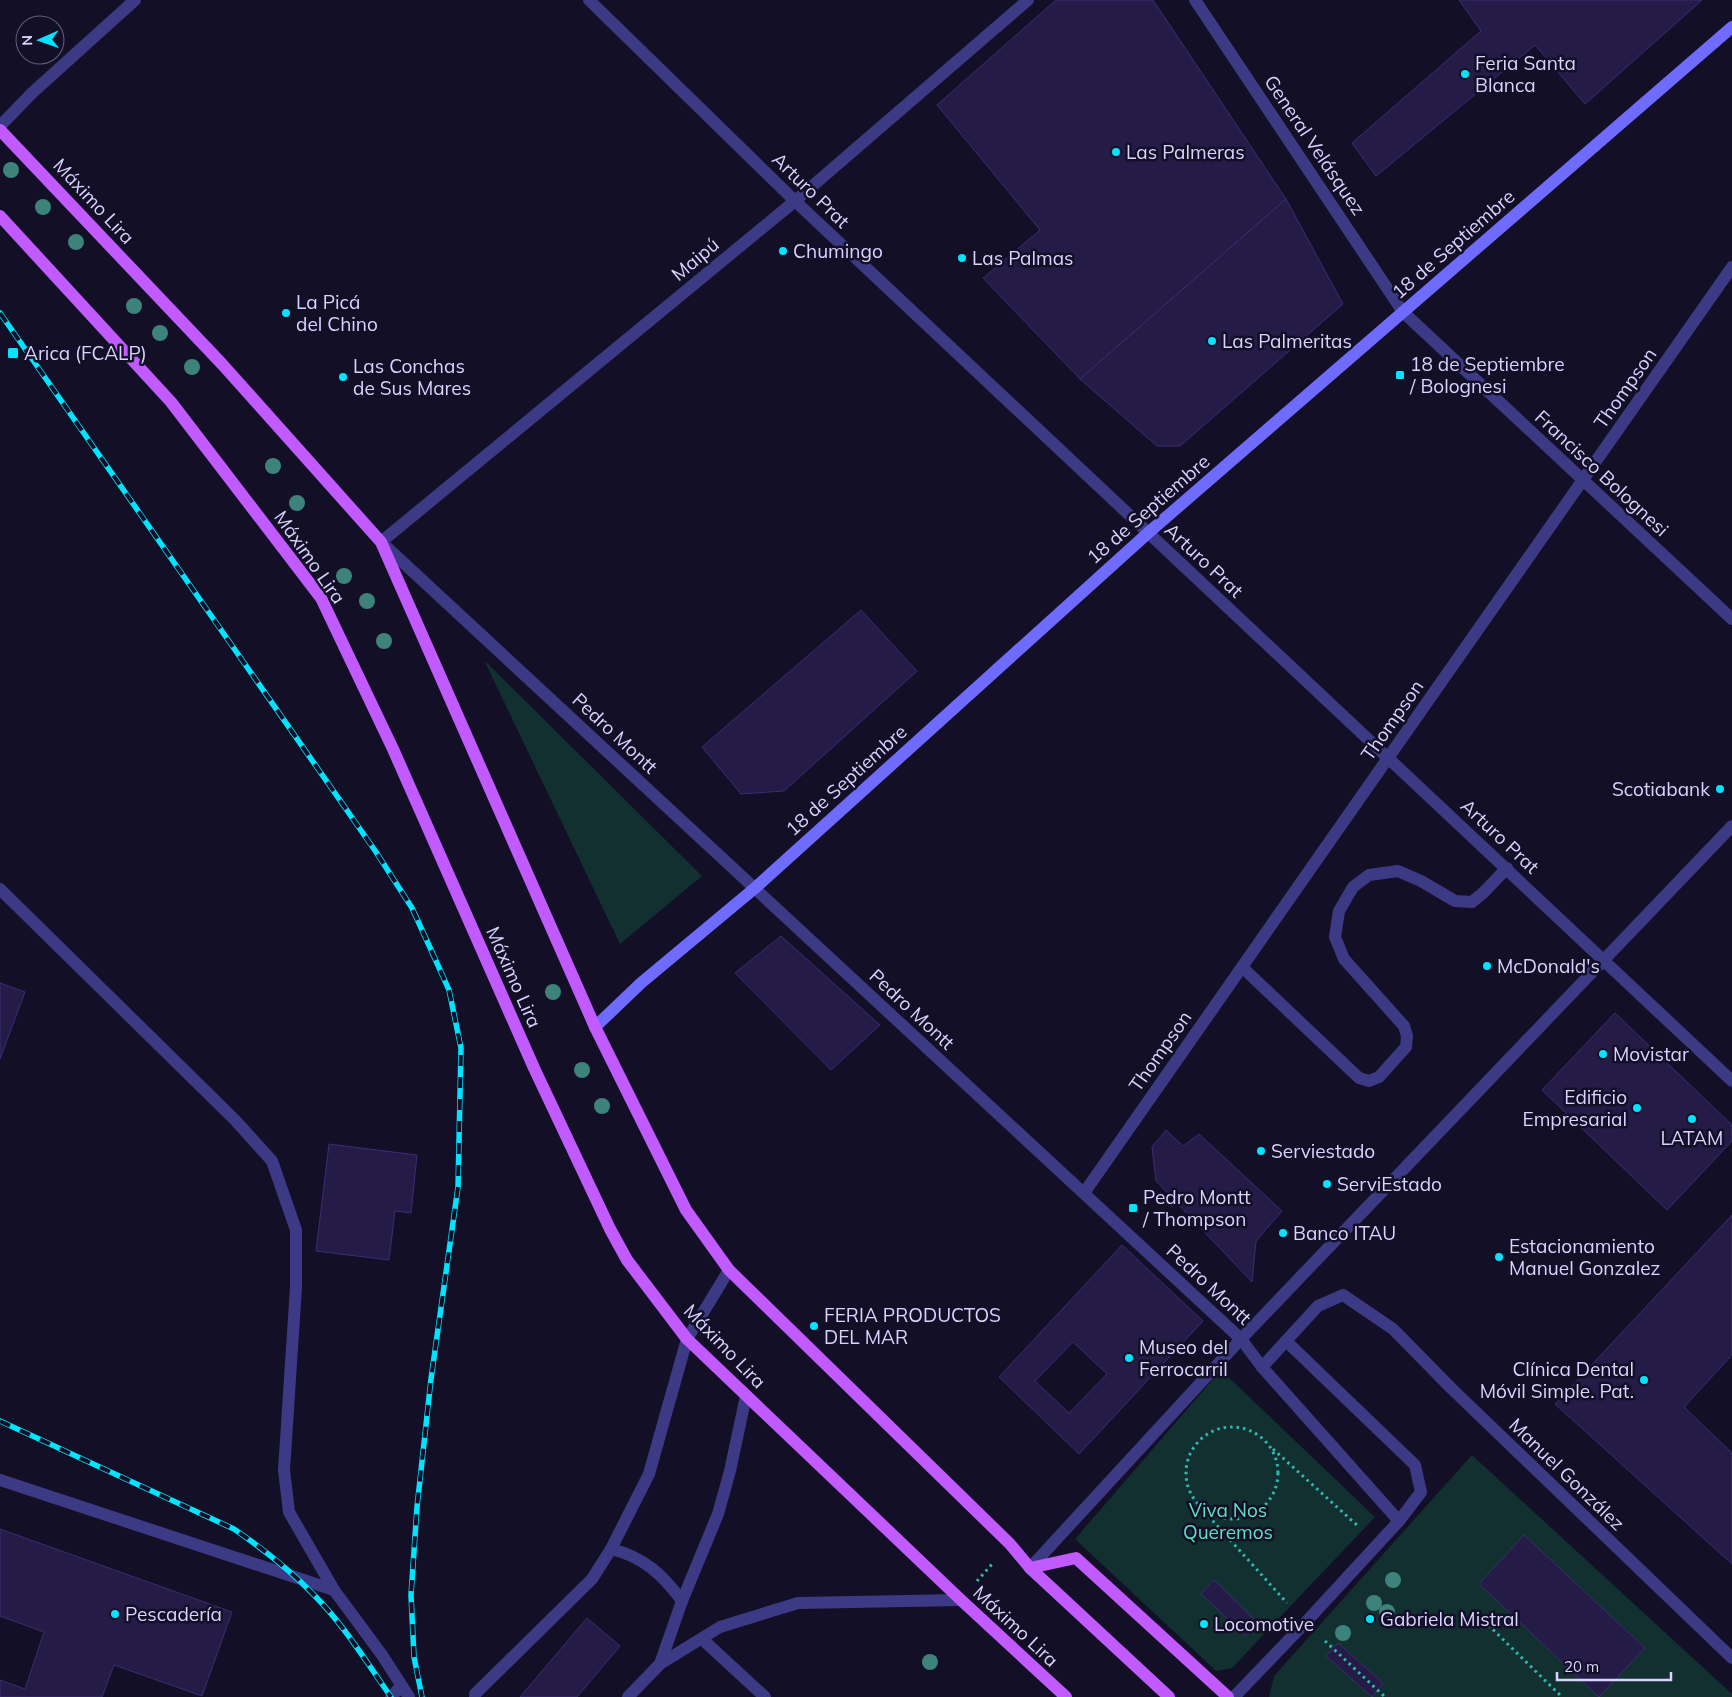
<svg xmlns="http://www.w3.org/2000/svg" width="1732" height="1697" font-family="Mulish,sans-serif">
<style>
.green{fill:#12302f}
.building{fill:#241b47;stroke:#3b2d73;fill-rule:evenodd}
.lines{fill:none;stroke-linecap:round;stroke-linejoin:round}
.path{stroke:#2fb8b0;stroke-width:3;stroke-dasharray:2.5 4;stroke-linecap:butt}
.service{stroke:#3d3a85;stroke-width:12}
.pedestrian{stroke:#3d3a85;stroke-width:12}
.minor{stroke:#3d3a85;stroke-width:12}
.tertiary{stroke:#3d3a85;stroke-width:12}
.secondary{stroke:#6f6bff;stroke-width:12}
.primary{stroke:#c25bff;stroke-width:12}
.rail-casing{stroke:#00e5ff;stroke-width:5.5}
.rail{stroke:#130f26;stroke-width:4;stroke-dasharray:11;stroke-linecap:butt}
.tree{fill:#3d827b}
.poi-dot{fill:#00e5ff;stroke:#130f26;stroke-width:2}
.labels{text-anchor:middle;stroke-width:5;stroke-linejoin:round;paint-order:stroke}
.poi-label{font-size:19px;fill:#d9d4ff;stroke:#130f26;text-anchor:start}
.street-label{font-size:19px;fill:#d9d4ff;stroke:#130f26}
.park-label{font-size:19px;fill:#5fe0c0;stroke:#130f26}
</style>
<rect width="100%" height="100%" fill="#130f26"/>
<!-- green -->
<g class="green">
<path d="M484 660 702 876 620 944Z"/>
<path d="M1221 1370 1375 1517 1232 1668 1216 1671 1075 1539Z"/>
<path d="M1472 1455 1732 1694V1697H1269L1274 1676Z"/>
</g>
<!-- building -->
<g class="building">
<path d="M1056 0H1153L1286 199 1080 379 983 278 1040 230 937 105Z"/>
<path d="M1459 0H1702L1585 104 1535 45 1376 176 1352 143 1481 31Z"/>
<path d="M1286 199 1343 304 1180 446H1157L1080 379Z"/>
<path d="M861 610 917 671 784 791 741 794 702 747Z"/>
<path d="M781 936 880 1025 831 1070 735 973Z"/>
<path d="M0 983 25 992 0 1059Z"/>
<path d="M1615 1013 1732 1125V1141L1667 1210 1542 1090Z"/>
<path d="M1166 1130 1183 1146 1199 1134 1282 1211 1256 1241 1252 1282 1156 1181 1152 1147Z"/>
<path d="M329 1144 417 1155 411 1213 395 1211 389 1260 316 1251Z"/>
<path d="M1732 1215V1355L1684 1407 1732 1453V1564L1555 1404Z"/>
<path d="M1122 1245 1203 1321 1079 1454 999 1377ZM1073 1342 1107 1374 1069 1413 1035 1381Z"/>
<path d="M0 1529 232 1612 202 1696 114 1665 102 1697H0V1680L25 1689 44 1632 0 1616Z"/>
<path d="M1524 1535 1645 1648 1599 1697 1479 1584Z"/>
<path d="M1214 1580 1258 1623 1246 1636 1201 1594Z"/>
<path d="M587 1618 620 1646 577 1697H520Z"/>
<path d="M1338 1643 1383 1683 1372 1697 1326 1656Z"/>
</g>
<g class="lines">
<!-- path -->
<g class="path">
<circle cx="1232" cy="1473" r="46"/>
<path d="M1273 1449 1359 1527"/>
<path d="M1204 1511 1287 1603"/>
<path d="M977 1581 993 1563"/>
<path d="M1479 1616 1562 1697"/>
<path d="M1325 1641 1385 1697"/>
</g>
<!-- service -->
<g class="service">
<path d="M0 889 235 1120 272 1161 296 1230V1287L284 1470 289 1512 334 1590 382 1655 409 1697"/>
<path d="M1242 967 1359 1078 1369 1081 1379 1077 1406 1047 1407 1036 1404 1026 1344 959 1335 937 1339 911 1353 887 1369 875 1398 871 1421 881 1455 901 1472 902 1483 893 1507 868"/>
<path d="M0 1480 334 1590"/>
<path d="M611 1549C644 1557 663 1575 682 1601"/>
<path d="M702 1639 765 1697"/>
<path d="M660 1664 682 1601 718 1514 730 1471 746 1396"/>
<path d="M391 1697 401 1686"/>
<path d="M475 1697V1694L592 1579 611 1549 649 1474 687 1339 729 1270"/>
<path d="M628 1697 660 1664 720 1627 798 1603 961 1600"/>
</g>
<!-- pedestrian -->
<g class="pedestrian">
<path d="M1403 312 1732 619"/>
<path d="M1388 758 1732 267"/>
<path d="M1030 1568 1241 1339 1732 826"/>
</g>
<!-- minor -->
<g class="minor">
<path d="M1028 0 795 201 381 542 1241 1339 1262 1367 1399 1521 1305 1623 1234 1697"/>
<path d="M0 126 32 93 135 0"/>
<path d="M1084 1193 1388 758"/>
<path d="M1286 1341 1415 1465 1421 1492 1399 1521"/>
<path d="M1262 1367 1318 1306 1343 1295 1393 1329 1452 1389 1732 1658"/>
</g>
<!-- tertiary -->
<g class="tertiary">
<path d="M589 0 795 201 1732 1081"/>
<path d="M1195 0 1403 312"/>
</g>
<!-- secondary -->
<path class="secondary" d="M595 1027 641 983 755 888 1148 533 1732 27"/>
<!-- primary -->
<g class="primary">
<path d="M0 130 222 364 381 542 595 1027 686 1210 729 1270 1010 1544 1030 1568 1169 1697"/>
<path d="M0 216 171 402 321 598 393 749 534 1068 610 1229 627 1260 687 1339 961 1600 1066 1697"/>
<path d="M1030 1568 1076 1558 1228 1697"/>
</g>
<!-- rail casing -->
<g class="rail-casing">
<g id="rail">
<path d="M0 313 376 852 412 908 432 952 449 990 461 1048 458 1187 431 1379 417 1507 411 1595 414 1657 422 1697"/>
<path d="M0 1421 234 1529C263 1549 290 1570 314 1595 344 1625 367 1663 391 1697"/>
</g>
</g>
<!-- rail -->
<use href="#rail" class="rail"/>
</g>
<!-- trees -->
<g class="tree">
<circle cx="11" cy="170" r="8"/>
<circle cx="43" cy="207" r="8"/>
<circle cx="76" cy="242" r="8"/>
<circle cx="134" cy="306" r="8"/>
<circle cx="160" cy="333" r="8"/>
<circle cx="192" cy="367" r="8"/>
<circle cx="273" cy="466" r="8"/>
<circle cx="297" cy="503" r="8"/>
<circle cx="344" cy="576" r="8"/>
<circle cx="367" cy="601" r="8"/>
<circle cx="384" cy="641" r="8"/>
<circle cx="553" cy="992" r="8"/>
<circle cx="582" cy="1070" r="8"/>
<circle cx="602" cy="1106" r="8"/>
<circle cx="1393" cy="1580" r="8"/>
<circle cx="1374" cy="1603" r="8"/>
<circle cx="1387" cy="1612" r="8"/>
<circle cx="1343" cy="1633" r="8"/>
<circle cx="930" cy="1662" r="8"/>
</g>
<!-- markers -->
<g class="poi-dot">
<circle cx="1465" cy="74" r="5"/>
<circle cx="1116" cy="152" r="5"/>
<circle cx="783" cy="251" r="5"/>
<circle cx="962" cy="258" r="5"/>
<circle cx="286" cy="313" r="5"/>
<circle cx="1212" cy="341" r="5"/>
<rect x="7" y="347" width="12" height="12" rx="2.5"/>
<rect x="1395" y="370" width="10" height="10" rx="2.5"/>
<circle cx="343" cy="377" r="5"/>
<circle cx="1720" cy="789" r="5"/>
<circle cx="1487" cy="966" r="5"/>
<circle cx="1603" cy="1054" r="5"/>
<circle cx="1637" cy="1108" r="5"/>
<circle cx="1692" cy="1119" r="5"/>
<circle cx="1261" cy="1151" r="5"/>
<circle cx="1327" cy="1184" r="5"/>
<rect x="1128" y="1203" width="10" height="10" rx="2.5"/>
<circle cx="1283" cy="1233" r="5"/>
<circle cx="1499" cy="1257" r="5"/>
<circle cx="814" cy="1326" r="5"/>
<circle cx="1129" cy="1358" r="5"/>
<circle cx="1644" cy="1380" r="5"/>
<circle cx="115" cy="1614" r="5"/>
<circle cx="1370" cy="1619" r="5"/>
<circle cx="1204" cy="1624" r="5"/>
</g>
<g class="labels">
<!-- poi labels -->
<g class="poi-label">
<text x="1475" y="70">Feria Santa<tspan x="1475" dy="22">Blanca</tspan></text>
<text x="1126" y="159">Las Palmeras</text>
<text x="793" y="258">Chumingo</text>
<text x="972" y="265">Las Palmas</text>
<text x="296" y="309">La Picá<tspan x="296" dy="22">del Chino</tspan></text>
<text x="1222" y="348">Las Palmeritas</text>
<text x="24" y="360">Arica (FCALP)</text>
<text x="1410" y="371">18 de Septiembre<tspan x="1410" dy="22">/ Bolognesi</tspan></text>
<text x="353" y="373">Las Conchas<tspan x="353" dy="22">de Sus Mares</tspan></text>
<text x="1710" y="796" text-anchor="end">Scotiabank</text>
<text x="1497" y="973">McDonald's</text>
<text x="1613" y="1061">Movistar</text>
<text x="1627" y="1104" text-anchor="end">Edificio<tspan x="1627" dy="22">Empresarial</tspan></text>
<text x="1692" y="1145" text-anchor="middle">LATAM</text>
<text x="1271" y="1158">Serviestado</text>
<text x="1337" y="1191">ServiEstado</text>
<text x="1143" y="1204">Pedro Montt<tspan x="1143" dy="22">/ Thompson</tspan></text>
<text x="1293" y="1240">Banco ITAU</text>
<text x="1509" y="1253">Estacionamiento<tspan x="1509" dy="22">Manuel Gonzalez</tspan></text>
<text x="824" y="1322">FERIA PRODUCTOS<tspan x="824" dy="22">DEL MAR</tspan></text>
<text x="1139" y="1354">Museo del<tspan x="1139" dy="22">Ferrocarril</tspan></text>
<text x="1634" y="1376" text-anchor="end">Clínica Dental<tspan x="1634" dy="22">Móvil Simple. Pat.</tspan></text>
<text x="125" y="1621">Pescadería</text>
<text x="1380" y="1626">Gabriela Mistral</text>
<text x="1214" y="1631">Locomotive</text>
</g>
<!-- street labels -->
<g class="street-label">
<text transform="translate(1315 145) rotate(56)" y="7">General Velásquez</text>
<text transform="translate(811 190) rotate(44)" y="7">Arturo Prat</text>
<text transform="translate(94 201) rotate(47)" y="7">Máximo Lira</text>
<text transform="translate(1453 244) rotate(-41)" y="7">18 de Septiembre</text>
<text transform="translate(695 259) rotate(-40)" y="7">Maipú</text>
<text transform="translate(1625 388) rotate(-55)" y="7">Thompson</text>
<text transform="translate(1602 473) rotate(43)" y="7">Francisco Bolognesi</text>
<text transform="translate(1148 509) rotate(-41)" y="7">18 de Septiembre</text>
<text transform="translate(310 557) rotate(55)" y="7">Máximo Lira</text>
<text transform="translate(1204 560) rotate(43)" y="7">Arturo Prat</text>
<text transform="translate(1392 720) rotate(-55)" y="7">Thompson</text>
<text transform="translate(615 733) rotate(43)" y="7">Pedro Montt</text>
<text transform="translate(846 780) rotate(-42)" y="7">18 de Septiembre</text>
<text transform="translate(1500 836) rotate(43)" y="7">Arturo Prat</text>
<text transform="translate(514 977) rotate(66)" y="7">Máximo Lira</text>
<text transform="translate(912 1009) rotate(43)" y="7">Pedro Montt</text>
<text transform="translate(1160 1051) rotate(-55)" y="7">Thompson</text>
<text transform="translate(1209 1284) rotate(43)" y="7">Pedro Montt</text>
<text transform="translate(725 1346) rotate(46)" y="7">Máximo Lira</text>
<text transform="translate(1567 1474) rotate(44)" y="7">Manuel González</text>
<text transform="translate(1016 1626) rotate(43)" y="7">Máximo Lira</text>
</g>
<!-- park labels -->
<g class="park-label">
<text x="1228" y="1517">Viva Nos<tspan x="1228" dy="22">Queremos</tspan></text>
</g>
</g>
<!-- north arrow -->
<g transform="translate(40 40) rotate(268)"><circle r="24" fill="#130f26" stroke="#625e7d"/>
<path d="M0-4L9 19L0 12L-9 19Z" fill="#00e5ff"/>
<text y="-8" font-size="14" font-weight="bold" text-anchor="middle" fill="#d9d4ff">N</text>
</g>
<!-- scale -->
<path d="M1557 1672v8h114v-8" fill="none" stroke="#d9d4ff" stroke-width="2.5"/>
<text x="1564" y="1672" font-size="15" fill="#d9d4ff" stroke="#130f26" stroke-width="4" paint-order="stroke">20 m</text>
</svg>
